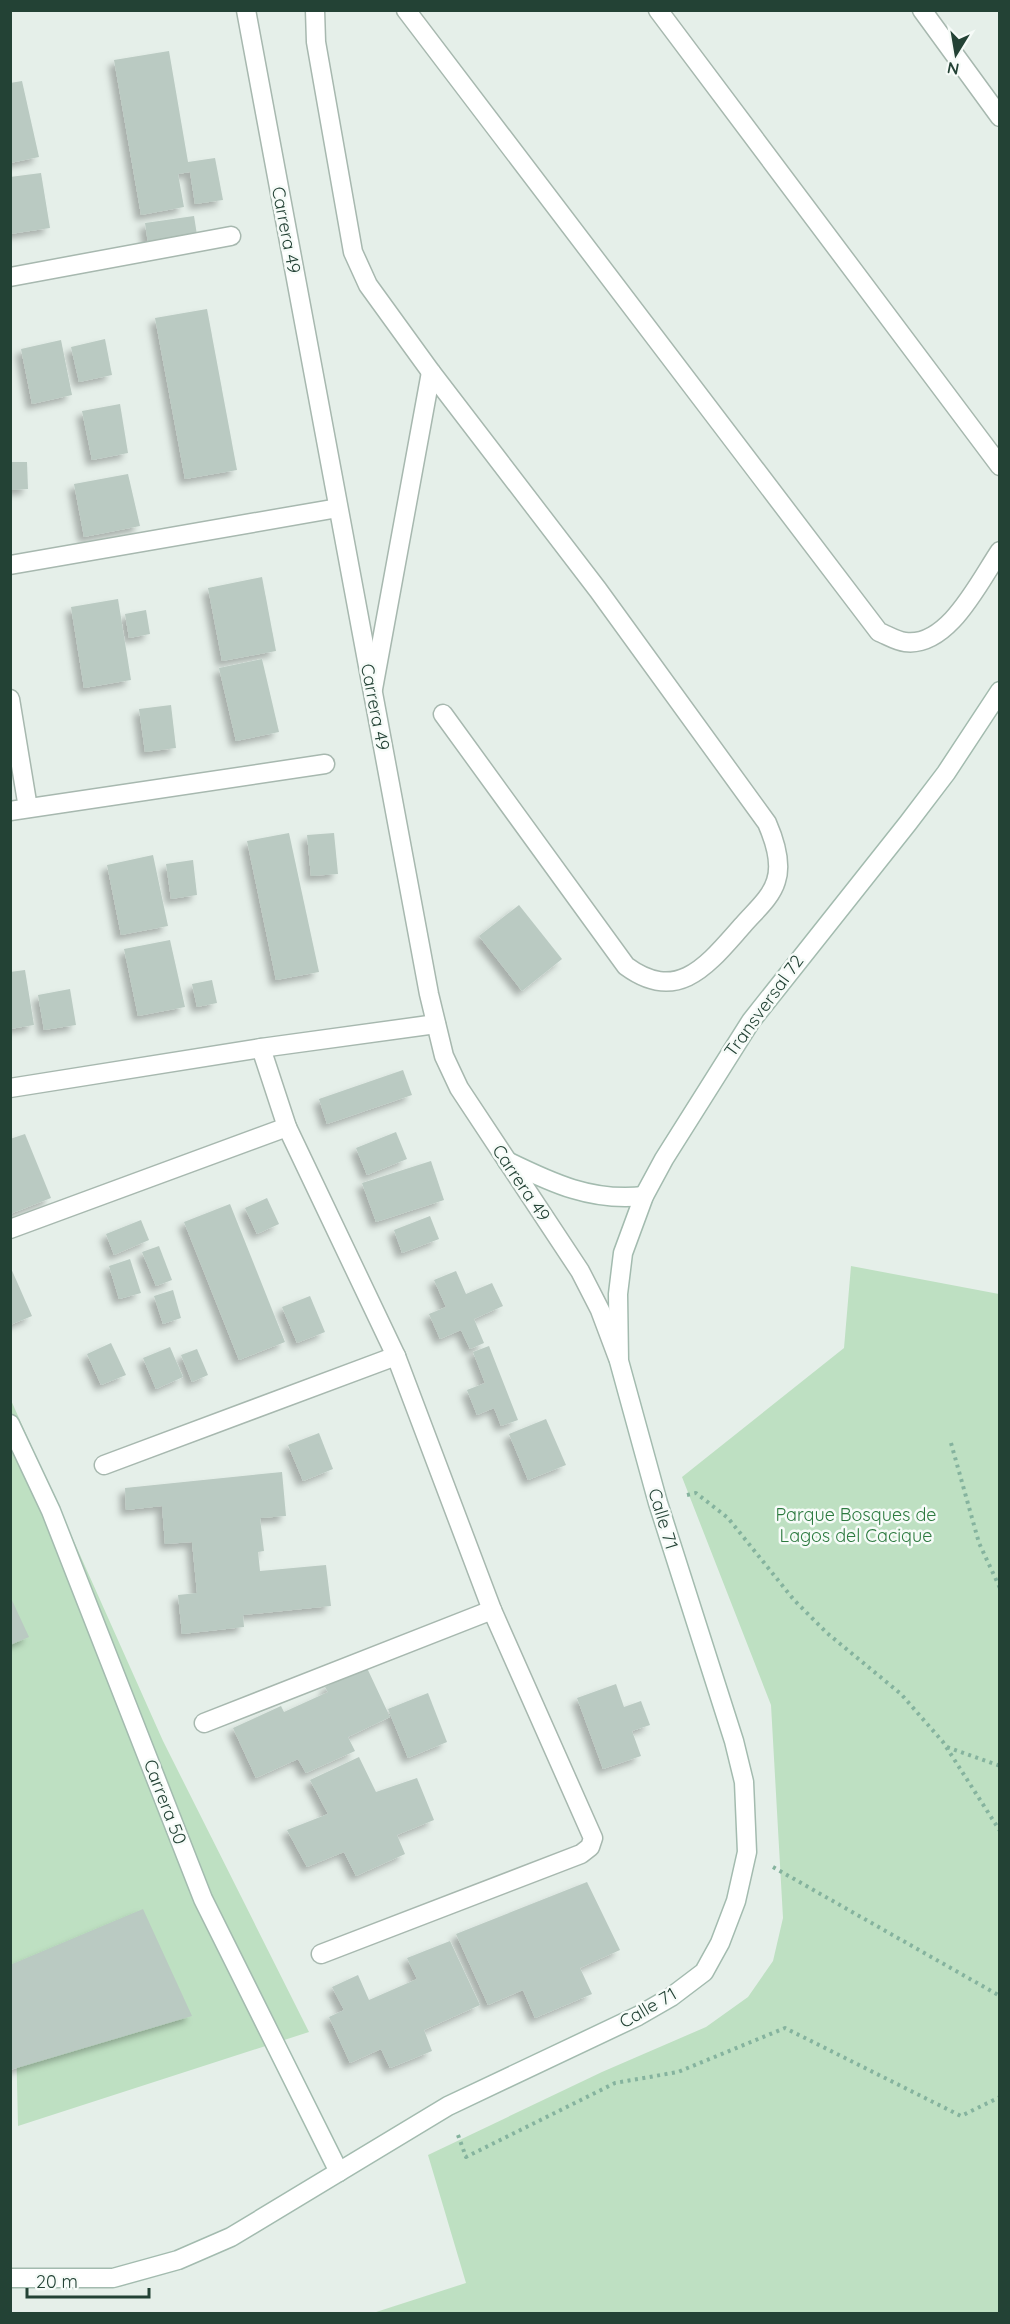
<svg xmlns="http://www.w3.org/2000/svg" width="1010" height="2324" font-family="Quicksand,sans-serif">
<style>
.green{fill:#bee0c2}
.building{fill:#bacac2;filter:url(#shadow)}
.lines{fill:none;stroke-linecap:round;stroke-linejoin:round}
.lane-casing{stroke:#a7b8af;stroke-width:21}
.street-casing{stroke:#a7b8af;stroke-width:21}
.secondary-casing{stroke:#a3bbaf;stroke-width:21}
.path{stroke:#85b39e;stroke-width:4;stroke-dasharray:3 4.5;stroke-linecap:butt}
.lane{stroke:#fff;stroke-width:18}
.street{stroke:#fff;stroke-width:18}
.secondary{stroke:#fff;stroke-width:18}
.labels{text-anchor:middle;stroke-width:5;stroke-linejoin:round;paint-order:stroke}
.street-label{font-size:18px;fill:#234235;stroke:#f6fbf8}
.park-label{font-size:18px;fill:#2c7a3f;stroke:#f6fbf8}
</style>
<defs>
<filter id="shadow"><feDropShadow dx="-5.5" dy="5.5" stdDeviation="3" flood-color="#0004"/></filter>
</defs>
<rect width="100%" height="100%" fill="#e5efe9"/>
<!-- green -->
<g class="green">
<path d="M851 1266 999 1294V2313H373L466 2283 428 2155 602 2072 706 2027 748 1997 773 1961 783 1918 771 1705 682 1477 844 1348Z"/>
<path d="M10 1398 163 1741 309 2032 18 2126 16 2039 10 2025Z"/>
</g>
<!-- building -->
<g class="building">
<path d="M169 51 188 162 215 158 223 200 195 204 190 172 178 174 184 207 141 215 114 60Z"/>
<path d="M22 81 39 157 10 163V83Z"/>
<path d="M41 173 50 228 10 234V177Z"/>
<path d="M194 216 197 235 148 243 145 223Z"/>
<path d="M207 309 237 470 185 479 155 318Z"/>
<path d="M105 339 112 375 79 382 71 347Z"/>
<path d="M61 340 72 395 32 404 21 349Z"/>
<path d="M120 404 128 453 92 460 82 411Z"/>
<path d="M10 462H27L28 489 10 490Z"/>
<path d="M128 474 140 526 84 537 74 484Z"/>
<path d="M262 577 276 651 222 661 208 588Z"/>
<path d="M118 599 131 680 84 688 71 607Z"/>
<path d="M146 610 150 634 129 638 125 614Z"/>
<path d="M262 659 279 732 236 741 219 668Z"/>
<path d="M171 705 176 748 145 752 139 709Z"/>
<path d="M289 833 319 972 276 980 247 841Z"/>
<path d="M334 833 338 874 311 876 307 835Z"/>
<path d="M153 855 168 926 121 935 107 865Z"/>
<path d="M193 860 197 895 171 899 166 864Z"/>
<path d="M519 905 562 959 522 991 479 936Z"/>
<path d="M170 940 185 1007 138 1016 124 949Z"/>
<path d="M25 970 34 1025 10 1029V972Z"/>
<path d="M212 980 217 1003 197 1007 192 984Z"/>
<path d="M70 989 76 1025 44 1030 38 995Z"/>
<path d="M403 1070 412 1095 327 1124 319 1099Z"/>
<path d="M396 1132 407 1159 367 1175 356 1148Z"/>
<path d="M25 1134 51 1198 10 1214V1139Z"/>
<path d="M431 1161 444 1200 376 1222 362 1183Z"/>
<path d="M267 1198 279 1224 257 1234 245 1208Z"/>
<path d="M230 1204 285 1342 239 1360 184 1222Z"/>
<path d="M430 1216 439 1239 402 1253 394 1230Z"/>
<path d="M141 1220 149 1240 114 1255 106 1234Z"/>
<path d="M159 1246 172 1280 156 1286 142 1252Z"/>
<path d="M130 1259 141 1293 119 1299 109 1266Z"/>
<path d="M10 1266 32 1316 10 1325Z"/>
<path d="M456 1271 466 1294 492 1283 503 1306 474 1319 484 1343 470 1349 461 1330 440 1339 429 1314 446 1307 434 1280Z"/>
<path d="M173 1290 181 1318 163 1324 154 1296Z"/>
<path d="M310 1296 325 1332 297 1343 282 1307Z"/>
<path d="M111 1343 126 1375 101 1385 87 1354Z"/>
<path d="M489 1346 518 1420 501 1426 494 1408 477 1415 467 1390 485 1383 473 1352Z"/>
<path d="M170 1347 183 1377 156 1389 143 1358Z"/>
<path d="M197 1349 208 1375 192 1382 181 1355Z"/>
<path d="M546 1419 566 1465 528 1480 509 1434Z"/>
<path d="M319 1433 333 1469 303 1481 288 1445Z"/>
<path d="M282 1472 286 1516 260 1518 264 1551 258 1552 260 1571 326 1565 331 1606 243 1615 244 1627 182 1634 178 1595 197 1593 192 1542 165 1544 162 1506 126 1510 125 1488Z"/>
<path d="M10 1596 29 1637 10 1645Z"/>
<path d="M367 1668 390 1717 348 1737 355 1751 306 1773 298 1759 256 1778 233 1728 281 1706 284 1712 328 1692 325 1687Z"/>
<path d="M616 1684 624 1707 641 1701 650 1725 632 1731 641 1756 603 1769 577 1698Z"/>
<path d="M428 1693 447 1742 408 1758 388 1709Z"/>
<path d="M359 1757 376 1792 417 1778 434 1820 397 1835 405 1854 356 1876 344 1852 307 1867 287 1830 328 1814 310 1780Z"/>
<path d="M587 1882 620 1950 580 1968 592 1994 535 2018 523 1990 488 2005 456 1934Z"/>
<path d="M143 1909 192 2016 10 2070V1965Z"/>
<path d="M450 1941 480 2005 424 2030 432 2051 390 2068 381 2049 350 2063 329 2017 344 2010 332 1987 358 1975 369 2000 417 1979 407 1958Z"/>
</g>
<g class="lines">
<!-- lane casing -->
<g class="lane-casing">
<g id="lane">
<path d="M315 10 316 42 353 252 368 285 431 372 598 590 767 823C774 839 782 863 776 881 771 898 754 912 743 925 709 963 679 1005 626 966L443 714"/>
<path d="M406 10 879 632C887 635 896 641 905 642 948 648 979 582 1000 551"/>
<path d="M658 10 1000 466"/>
<path d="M922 10 1000 117"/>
<path d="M373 689 431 372"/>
<path d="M261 1048 287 1127 396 1356 492 1610 593 1838 590 1847 581 1854 321 1954"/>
<path d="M10 1088 261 1048 436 1024"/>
<path d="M10 1229 287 1127"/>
<path d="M104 1465 396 1356"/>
<path d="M204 1723 492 1610"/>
</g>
</g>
<!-- street casing -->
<g class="street-casing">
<g id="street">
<path d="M246 10 429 994 444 1056 459 1088 580 1271 600 1310 618 1358"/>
<path d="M10 277 231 236"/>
<path d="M10 565 338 508"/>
<path d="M10 699 28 808"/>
<path d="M10 811 325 764"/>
</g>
</g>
<!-- secondary casing -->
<g class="secondary-casing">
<g id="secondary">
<path d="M507 1161C552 1183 592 1202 644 1196"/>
<path d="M10 1424 51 1511 203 1899 339 2172"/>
<path d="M10 2278H113L178 2260 231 2237 448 2106 638 2016 671 1997 704 1972 720 1943 736 1901 747 1852 744 1782 734 1741 658 1503 619 1361 618 1294 623 1253 644 1196 664 1159 751 1021 908 823 946 773 1000 691"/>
</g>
</g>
<!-- path -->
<g class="path">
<path d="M951 1443 979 1543 1000 1588"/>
<path d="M687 1495 696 1493 728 1518 794 1600 827 1633 901 1694 943 1742 1000 1831"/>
<path d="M947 1747 1000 1766"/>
<path d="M773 1867 1000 1996"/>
<path d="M458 2135 466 2157 615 2083 678 2072 785 2028 961 2116 1000 2097"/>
</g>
<!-- lane -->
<use href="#lane" class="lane"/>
<!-- street -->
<use href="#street" class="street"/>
<!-- secondary -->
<use href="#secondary" class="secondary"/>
</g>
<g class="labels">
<!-- street labels -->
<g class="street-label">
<text transform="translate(286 230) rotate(79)" y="6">Carrera 49</text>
<text transform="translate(375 707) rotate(79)" y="6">Carrera 49</text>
<text transform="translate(764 1006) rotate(-54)" y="6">Transversal 72</text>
<text transform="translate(521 1183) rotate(56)" y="6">Carrera 49</text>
<text transform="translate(663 1519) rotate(73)" y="6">Calle 71</text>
<text transform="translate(165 1802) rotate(69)" y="6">Carrera 50</text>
<text transform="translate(648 2008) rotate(-30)" y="6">Calle 71</text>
</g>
<!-- park labels -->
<g class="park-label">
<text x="856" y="1521">Parque Bosques de<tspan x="856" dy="21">Lagos del Cacique</tspan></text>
</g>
</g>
<!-- border -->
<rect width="1010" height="2324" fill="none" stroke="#234235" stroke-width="24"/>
<!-- north arrow -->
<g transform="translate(956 54) rotate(191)" stroke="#f6fbf8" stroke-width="4.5" paint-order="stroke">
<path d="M0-4.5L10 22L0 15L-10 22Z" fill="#234235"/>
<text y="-9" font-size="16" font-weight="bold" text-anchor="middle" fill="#234235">N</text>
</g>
<!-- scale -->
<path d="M27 2288v9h122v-9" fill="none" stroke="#234235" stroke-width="3"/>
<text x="36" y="2288" font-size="18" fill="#234235" stroke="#f6fbf8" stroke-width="4.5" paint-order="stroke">20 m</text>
</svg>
